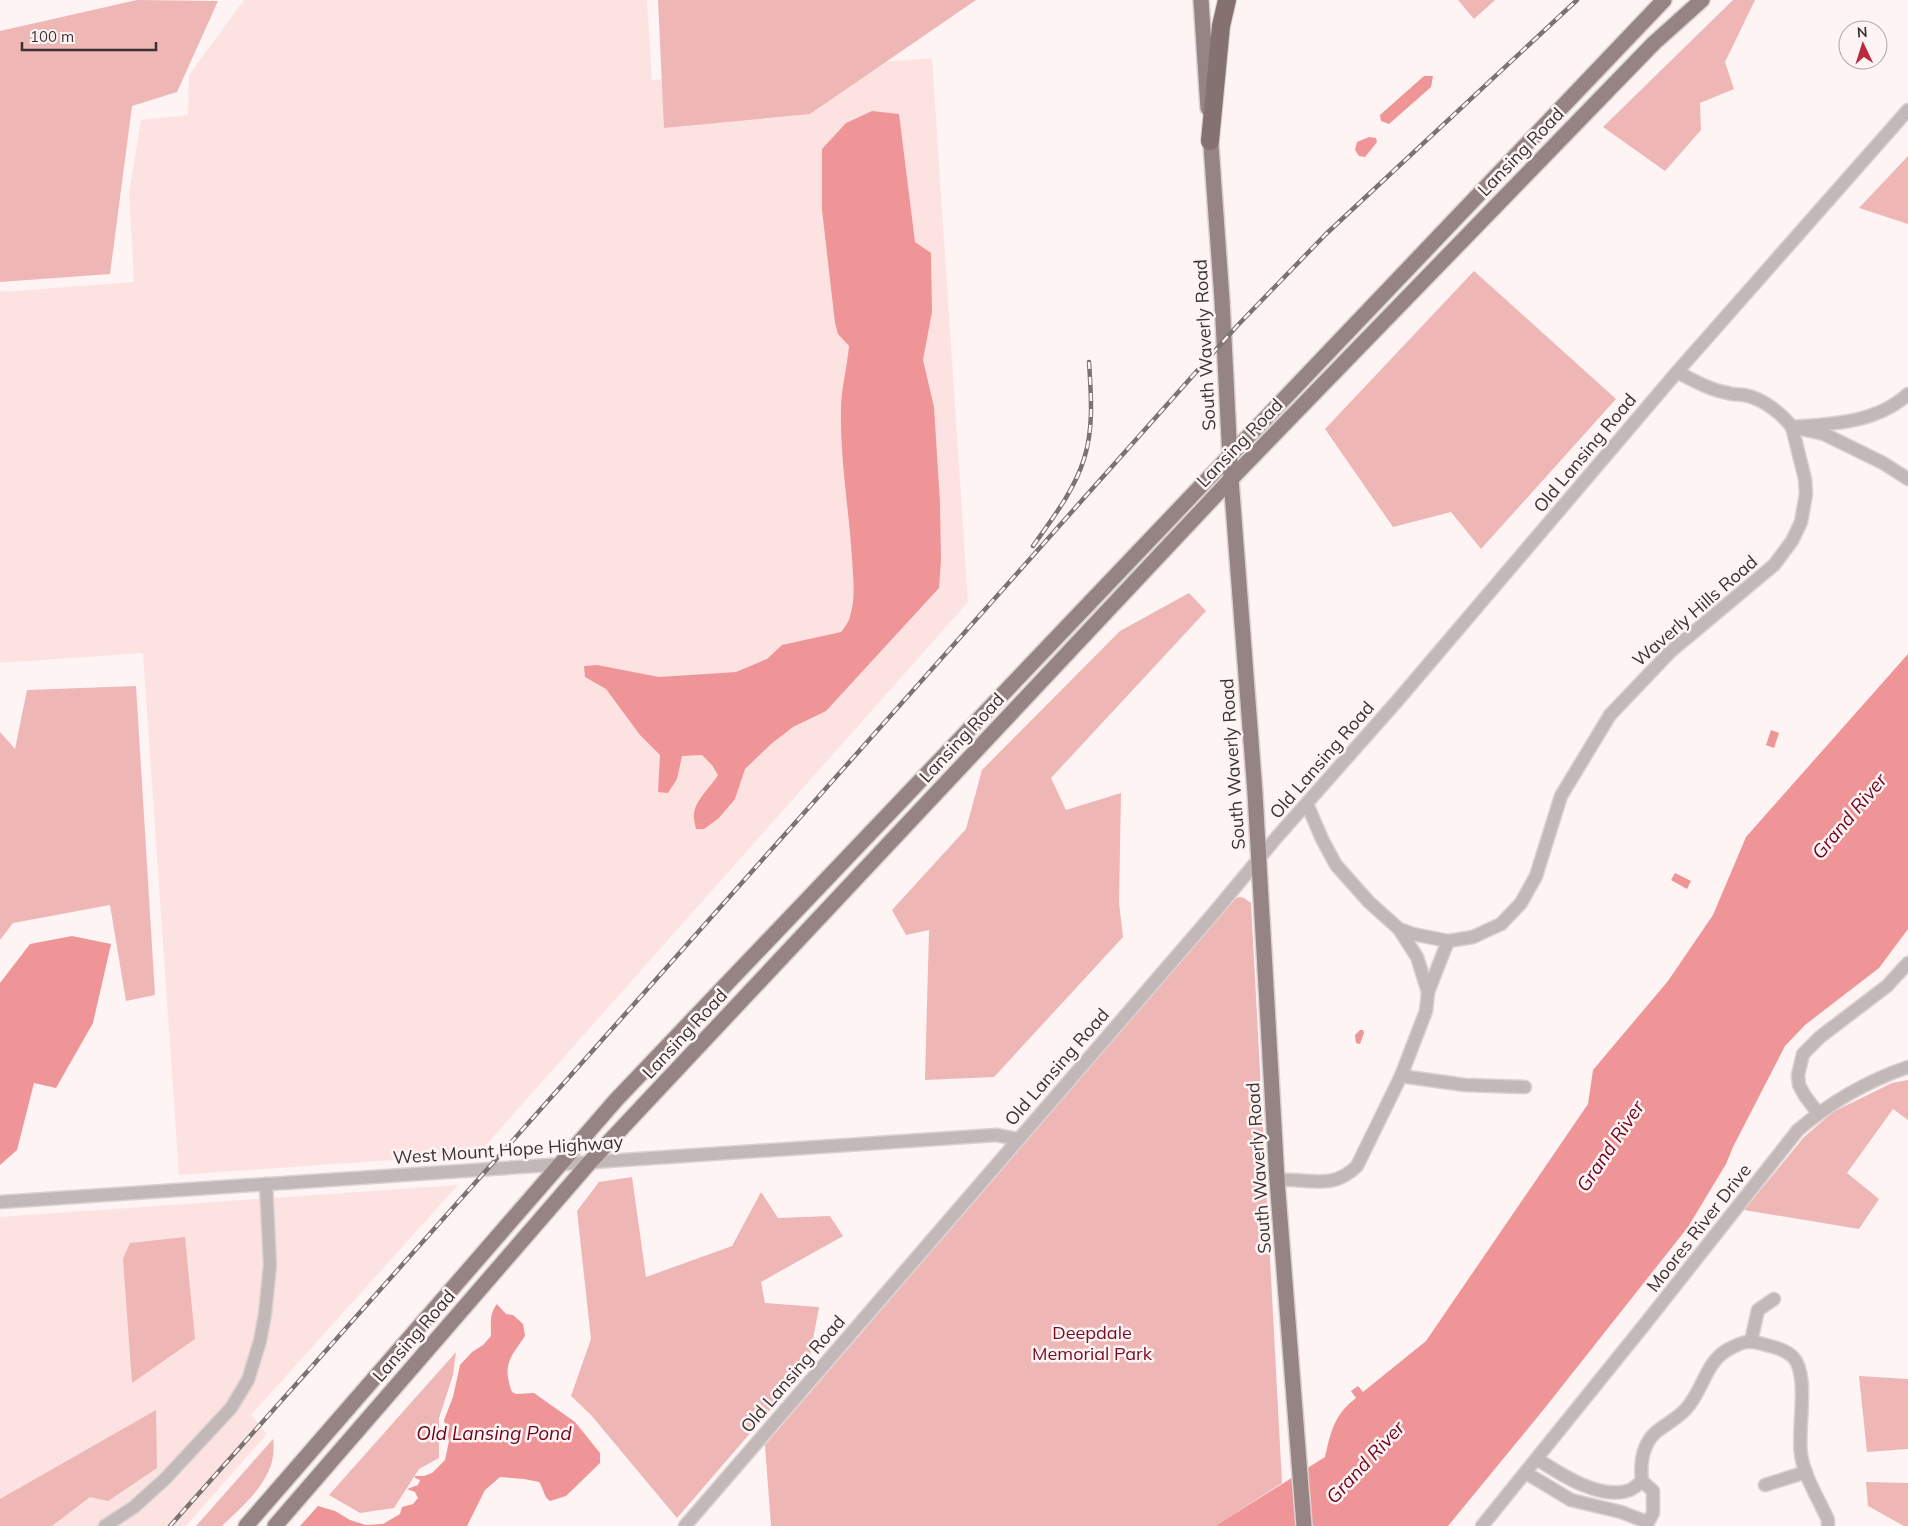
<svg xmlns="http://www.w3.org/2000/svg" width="1908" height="1526" font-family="Mulish,sans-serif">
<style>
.built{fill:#fce3e2}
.green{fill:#efb6b6}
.water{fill:#ef9597}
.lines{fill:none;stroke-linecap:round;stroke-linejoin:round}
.minor-casing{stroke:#dad1d0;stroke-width:15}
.major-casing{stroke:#dad1d0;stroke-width:18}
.highway-casing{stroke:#dad1d0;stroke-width:20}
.minor{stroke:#c2b8b8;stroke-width:12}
.major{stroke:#968484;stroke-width:15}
.highway{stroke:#867171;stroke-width:18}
.rail-casing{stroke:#7b7372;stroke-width:4.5}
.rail{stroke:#fdf4f3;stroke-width:2.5;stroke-dasharray:8;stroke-linecap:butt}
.labels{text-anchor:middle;stroke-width:5;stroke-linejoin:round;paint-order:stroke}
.street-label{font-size:18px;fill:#3b3333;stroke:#fdf4f3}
.park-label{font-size:18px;fill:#780b21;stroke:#fdf4f3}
.water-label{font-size:19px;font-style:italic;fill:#71001b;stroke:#fdf4f3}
</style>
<rect width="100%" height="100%" fill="#fdf4f3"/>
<!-- built -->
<g class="built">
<path d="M244 0H647L652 80 932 58 968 602 478 1154 179 1175 143 653 0 663V292L134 282 129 193 141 120 188 115 189 75Z"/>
<path d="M458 1185 251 1415 267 1434 186 1526H0V1217Z"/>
</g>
<!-- green -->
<g class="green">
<path d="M137 0 218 1 177 92 132 106 110 274 0 282V31Z"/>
<path d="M658 0H976L810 114 664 128Z"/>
<path d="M1458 0H1495L1474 19Z"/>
<path d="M1733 0H1755L1725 62 1734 89 1700 103 1701 130 1665 171 1603 127Z"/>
<path d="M1908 156V224L1859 208Z"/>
<path d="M1474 271 1616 399 1481 549 1451 512 1393 527 1325 429Z"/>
<path d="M1189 593 1206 611 1051 778 1066 810 1121 793 1119 903 1123 937 994 1077 925 1080 929 930 906 935 892 910 966 829 982 770 1120 631Z"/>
<path d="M136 686 155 995 126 1001 110 905 13 923 0 940V732L15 749 27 690Z"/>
<path d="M1240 897 1244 898 1251 903 1282 1483 1215 1526H771L765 1445 1236 898Z"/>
<path d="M1908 1080V1120L1893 1109 1847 1173 1879 1199 1859 1229 1744 1210 1804 1137 1833 1112 1892 1083Z"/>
<path d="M632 1177 646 1277 732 1246 761 1192 778 1218 830 1216 843 1236 761 1282 765 1303 819 1307 808 1366 677 1518 591 1415 571 1396 591 1339 577 1211 599 1182Z"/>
<path d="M185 1237 195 1339 132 1383 123 1259 130 1243Z"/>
<path d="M456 1352 453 1375 439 1418V1458L419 1469 394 1508 360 1513 329 1495Z"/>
<path d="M1859 1376 1908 1379V1449L1867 1452Z"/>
<path d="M156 1410 157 1468 108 1501 90 1497 52 1526H0V1499Z"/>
<path d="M273 1439C279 1476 246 1503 222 1526H196Z"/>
<path d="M1866 1482 1908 1483V1526H1904L1868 1506Z"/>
</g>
<!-- water -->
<g class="water">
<path d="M1424 76H1433L1431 87 1389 124 1381 121 1380 115Z"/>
<path d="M872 111 899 114 915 242 931 253 932 312 923 360 934 407 940 503 941 560 939 588 826 711 793 727 771 744 745 769 735 799 719 818 704 829H696C695 824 693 817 694 813 696 799 711 787 718 775L712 765 702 755 682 756 677 779 668 793 658 792 660 755 640 735 606 689 585 677 584 666 597 665 659 677 736 672 767 659 782 645 841 632C844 628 849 622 850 616 856 598 853 577 852 559 849 509 840 460 841 410 841 389 847 368 849 346L838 334 835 323 822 210V149L846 123Z"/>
<path d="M1369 137 1376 138 1377 142 1365 157 1359 156 1355 150 1357 142Z"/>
<path d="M1908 654V929L1879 968 1805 1025 1785 1046 1733 1147 1726 1164 1688 1227 1544 1409 1448 1526H1215L1325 1457C1331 1431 1334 1415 1356 1398L1351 1391 1358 1386 1363 1392 1426 1341 1588 1104 1593 1070 1668 981 1713 915 1746 837Z"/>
<path d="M1771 730 1779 733 1774 748 1766 745Z"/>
<path d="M1675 873 1691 881 1687 889 1671 880Z"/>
<path d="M72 936 111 944 93 1023 56 1088 34 1083 17 1150 0 1165V983L30 944Z"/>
<path d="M1360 1030H1363L1364 1033 1360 1044 1356 1043 1355 1035Z"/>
<path d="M497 1304 506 1314 513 1315 523 1324 525 1336C510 1358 502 1365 512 1392L516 1394 534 1393 575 1422 600 1453V1463L566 1496 550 1501C543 1496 544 1489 539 1482L524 1479 500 1477 485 1490 467 1526H300L318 1506 335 1511 350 1520 366 1525 383 1524 400 1514 402 1507 413 1504 418 1498 415 1492 407 1489 418 1485 420 1480 415 1478V1476H424L432 1473 445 1460 449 1441 444 1420 453 1397 460 1365 472 1352 483 1345 491 1336C491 1324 489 1314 497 1304Z"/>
</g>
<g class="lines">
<!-- minor casing -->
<g class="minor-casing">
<g id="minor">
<path d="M1677 372C1693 380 1710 390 1728 393 1733 395 1738 394 1744 395 1762 398 1781 413 1792 427L1824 434 1883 463 1908 479"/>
<path d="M1307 804 1322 839 1336 865 1369 902 1399 929 1413 934 1448 941 1473 937 1501 924 1521 903 1536 876 1561 796 1610 715 1670 652 1774 565 1792 541 1801 522 1806 494 1805 479 1792 427C1832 424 1877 423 1908 394"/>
<path d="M1399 929 1417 957 1428 992"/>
<path d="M1401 1076 1465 1085 1525 1087"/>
<path d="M1818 1113 1805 1096 1799 1085 1798 1075 1803 1054 1820 1037 1887 986 1908 963"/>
<path d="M1277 1180C1309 1178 1332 1191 1357 1166L1401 1076 1426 1011 1428 992 1448 941"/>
<path d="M0 1202 996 1135 1018 1139"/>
<path d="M1751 1341 1758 1310 1774 1299"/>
<path d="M1537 1459C1560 1474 1601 1501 1630 1490 1634 1488 1639 1484 1642 1481"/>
<path d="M1526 1473 1571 1500 1621 1512 1647 1522"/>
<path d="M1765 1485 1806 1472"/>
<path d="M105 1526 134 1507 165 1479 231 1408 248 1380 260 1341 265 1314 270 1265 266 1184"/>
<path d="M685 1526 1213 914 1276 838 1398 700 1677 372 1908 110"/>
<path d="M1482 1526 1645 1324 1798 1130C1831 1102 1867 1081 1908 1067"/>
<path d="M1646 1526 1653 1513V1491L1642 1481C1640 1464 1642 1445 1656 1432 1666 1424 1678 1418 1686 1409 1705 1388 1705 1359 1733 1347 1746 1340 1752 1341 1766 1345 1775 1347 1786 1350 1793 1357 1810 1375 1797 1429 1801 1454 1804 1477 1819 1499 1828 1520V1526"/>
</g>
</g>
<!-- major casing -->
<g class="major-casing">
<g id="major">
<path d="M1201 0 1208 108"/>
<path d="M1210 131 1222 300 1231 479 1255 793 1277 1180 1304 1526"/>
<path d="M246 1526 616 1100 1664 0"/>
<path d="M275 1526 590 1162 1231 479 1654 43 1702 0"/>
</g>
</g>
<!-- highway casing -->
<g class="highway-casing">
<path id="highway" d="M1210 141 1221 26 1227 0"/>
</g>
<!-- minor -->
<use href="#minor" class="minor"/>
<!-- major -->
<use href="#major" class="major"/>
<!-- highway -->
<use href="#highway" class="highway"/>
<!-- rail casing -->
<g class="rail-casing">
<g id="rail">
<path d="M1033 546C1052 519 1074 491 1084 459 1094 428 1091 394 1089 362"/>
<path d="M170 1526 1237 326 1326 234 1577 0"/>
</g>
</g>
<!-- rail -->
<use href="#rail" class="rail"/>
</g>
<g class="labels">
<!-- street labels -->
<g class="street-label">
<text transform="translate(1521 152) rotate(-46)" y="6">Lansing Road</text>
<text transform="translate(1205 345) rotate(-93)" y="6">South Waverly Road</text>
<text transform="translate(1240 443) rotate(-46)" y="6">Lansing Road</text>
<text transform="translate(1585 453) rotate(-50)" y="6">Old Lansing Road</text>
<text transform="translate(1695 611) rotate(-41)" y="6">Waverly Hills Road</text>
<text transform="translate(962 738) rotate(-47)" y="6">Lansing Road</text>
<text transform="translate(1322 760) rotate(-49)" y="6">Old Lansing Road</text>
<text transform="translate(1233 764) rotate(-94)" y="6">South Waverly Road</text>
<text transform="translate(685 1034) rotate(-47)" y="6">Lansing Road</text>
<text transform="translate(1057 1067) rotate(-49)" y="6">Old Lansing Road</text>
<text transform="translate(508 1150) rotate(-4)" y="6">West Mount Hope Highway</text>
<text transform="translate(1259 1168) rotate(-94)" y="6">South Waverly Road</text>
<text transform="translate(1699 1228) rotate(-52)" y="6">Moores River Drive</text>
<text transform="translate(414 1336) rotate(-49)" y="6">Lansing Road</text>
<text transform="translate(793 1374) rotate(-49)" y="6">Old Lansing Road</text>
</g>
<!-- park labels -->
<g class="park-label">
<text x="1092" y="1339">Deepdale<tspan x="1092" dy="21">Memorial Park</tspan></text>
</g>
<!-- water labels -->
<g class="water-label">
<text transform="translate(1849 816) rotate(-50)" y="7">Grand River</text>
<text transform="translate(1610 1146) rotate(-56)" y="7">Grand River</text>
<text x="494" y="1440">Old Lansing Pond</text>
<text transform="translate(1365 1462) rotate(-47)" y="7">Grand River</text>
</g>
</g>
<!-- north arrow -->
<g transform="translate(1863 45) rotate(356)"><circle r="24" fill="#fdf4f3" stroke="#afa7a6"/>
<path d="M0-4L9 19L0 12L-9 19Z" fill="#bb2a3f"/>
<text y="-8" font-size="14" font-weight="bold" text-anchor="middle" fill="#3b3333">N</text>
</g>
<!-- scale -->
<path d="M22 42v8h134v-8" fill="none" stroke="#3b3333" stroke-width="2.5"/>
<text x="30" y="42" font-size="15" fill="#3b3333" stroke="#fdf4f3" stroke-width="4" paint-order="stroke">100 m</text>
</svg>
